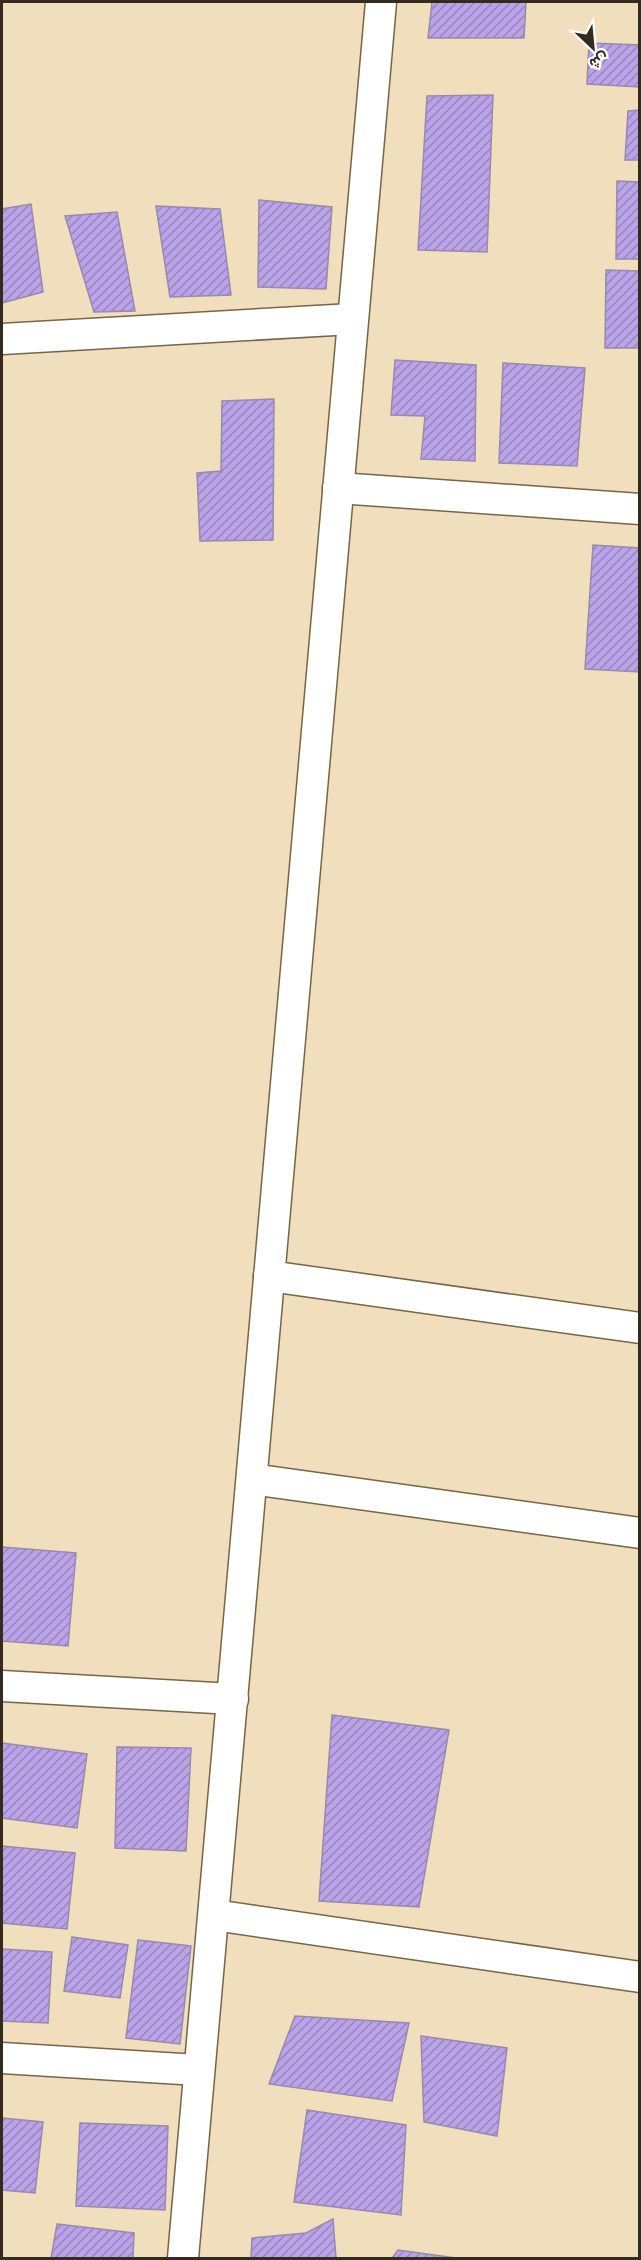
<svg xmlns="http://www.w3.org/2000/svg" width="641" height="2260" font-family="Karla,Vazirmatn,sans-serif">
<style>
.building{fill:url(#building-hatch);stroke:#958bac;stroke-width:1.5}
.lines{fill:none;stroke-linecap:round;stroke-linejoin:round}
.street-casing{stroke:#766647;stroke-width:33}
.street{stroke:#fff;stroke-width:30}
</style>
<defs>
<pattern id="building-hatch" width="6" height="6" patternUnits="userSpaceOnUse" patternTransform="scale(1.5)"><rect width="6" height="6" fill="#baa3e8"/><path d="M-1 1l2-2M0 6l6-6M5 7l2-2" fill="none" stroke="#9885bb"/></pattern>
</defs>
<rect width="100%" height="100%" fill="#f0debc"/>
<!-- building -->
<g class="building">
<path d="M432 2H526L524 38H428Z"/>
<path d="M589 43 640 45V87L587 84Z"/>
<path d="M493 95 487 252 418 250 427 96Z"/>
<path d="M640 110V160H625L628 111Z"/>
<path d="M617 181 640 182V259H616Z"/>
<path d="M259 200 332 207 326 289 258 287Z"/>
<path d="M31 204 43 292 2 303V209Z"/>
<path d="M156 206 220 209 231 295 170 297Z"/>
<path d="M117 212 135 311 94 312 65 216Z"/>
<path d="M606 270 640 271V348H605Z"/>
<path d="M395 360 476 365 475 461 421 459 425 416 391 415Z"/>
<path d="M503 363 585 368 577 466 499 463Z"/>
<path d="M274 399 273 540 200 541 197 473 221 471 222 401Z"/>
<path d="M593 545 640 548V672L585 669Z"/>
<path d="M2 1547 76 1553 68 1646 2 1641Z"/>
<path d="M332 1715 449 1730 419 1907 319 1901Z"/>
<path d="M2 1743 87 1754 77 1828 2 1818Z"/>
<path d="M117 1747 191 1748 186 1851 115 1848Z"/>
<path d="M2 1846 75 1853 67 1929 2 1923Z"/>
<path d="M72 1937 128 1945 120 1998 64 1991Z"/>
<path d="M138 1940 191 1946 180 2044 126 2038Z"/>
<path d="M2 1949 52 1952 48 2023 2 2021Z"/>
<path d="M295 2016 409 2023 392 2101 269 2084Z"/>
<path d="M421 2036 507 2048 497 2136 424 2122Z"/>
<path d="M307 2110 406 2125 401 2215 294 2202Z"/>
<path d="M2 2118 43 2122 35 2193 2 2190Z"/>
<path d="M80 2123 168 2126 165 2210 76 2206Z"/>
<path d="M333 2219 336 2258H251L252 2238 306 2233Z"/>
<path d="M57 2224 134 2233 133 2258H51Z"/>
<path d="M398 2250 456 2258H392Z"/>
</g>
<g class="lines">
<!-- street casing -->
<g class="street-casing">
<g id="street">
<path d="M2 339 352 319"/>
<path d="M338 488 640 509"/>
<path d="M269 1276 640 1328"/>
<path d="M252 1479 640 1533"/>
<path d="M2 1686 233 1699"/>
<path d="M214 1915 640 1977"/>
<path d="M2 2058 198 2070"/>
<path d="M183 2258 381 2"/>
</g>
</g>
<!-- street -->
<use href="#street" class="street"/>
</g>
<!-- border -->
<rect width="641" height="2260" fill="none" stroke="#332c1e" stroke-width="6"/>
<!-- north arrow -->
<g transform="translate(593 48) rotate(154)" stroke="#ffffff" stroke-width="4.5" paint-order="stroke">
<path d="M0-4.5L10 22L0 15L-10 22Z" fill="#332c1e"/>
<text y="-9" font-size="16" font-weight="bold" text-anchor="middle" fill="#332c1e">ش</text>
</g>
</svg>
